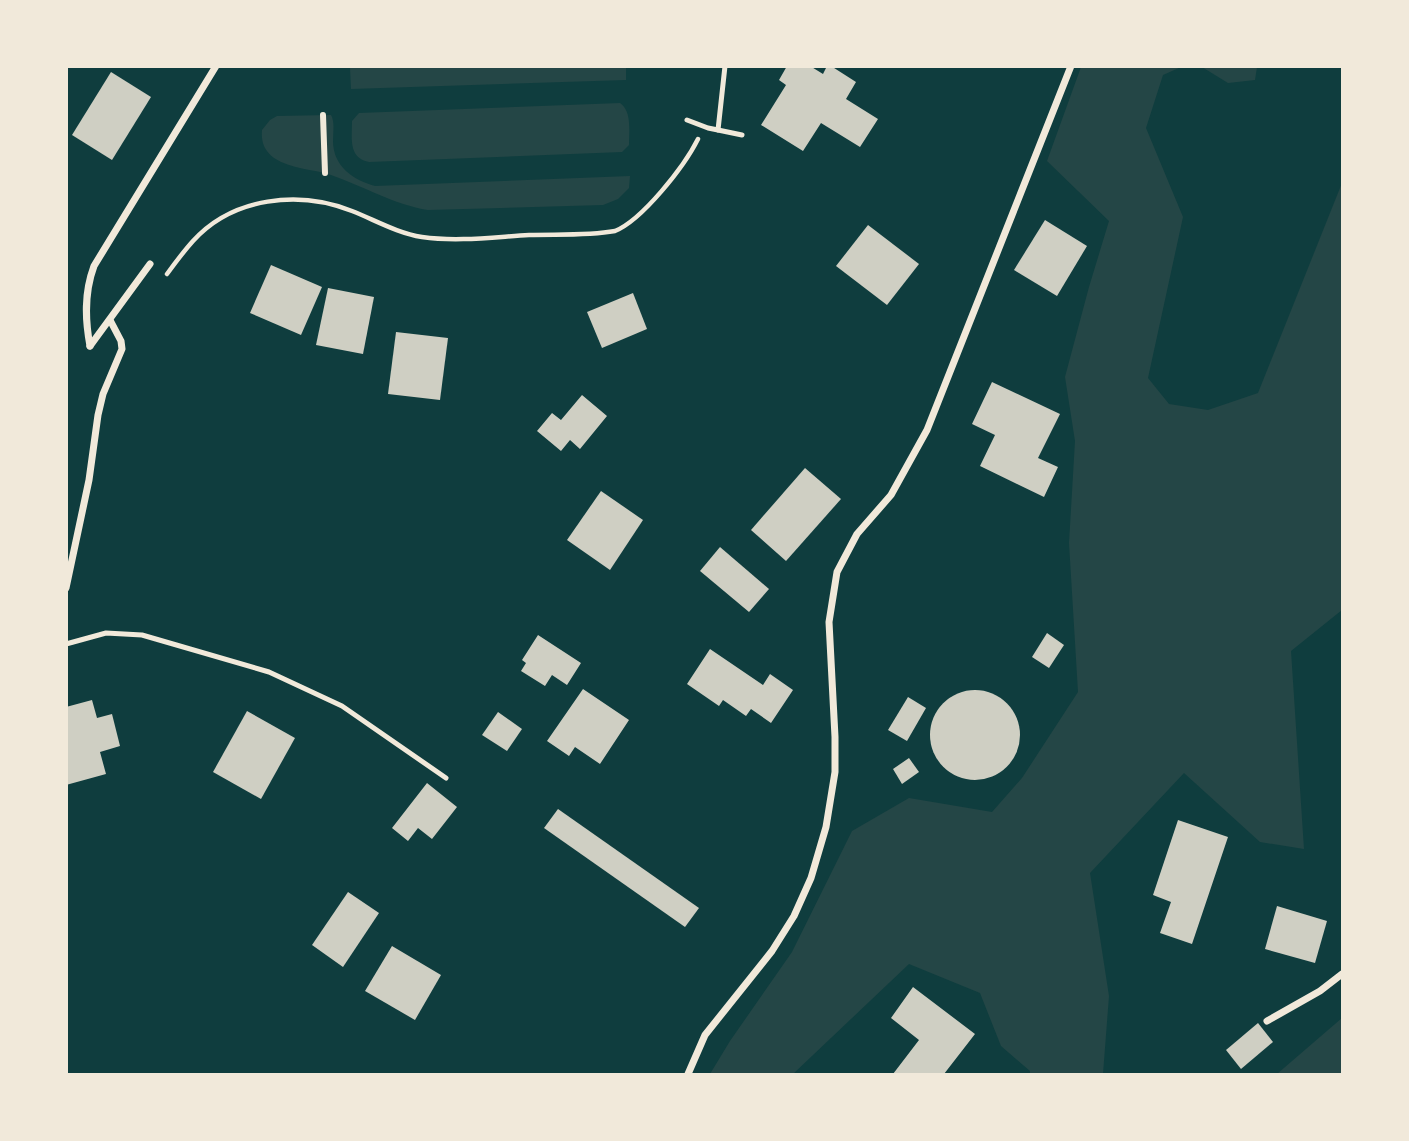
<svg xmlns="http://www.w3.org/2000/svg" width="1409" height="1141" font-family="Signika,sans-serif">
<style>
.green{fill:#244646}
.building{fill:#cfcfc3}
.lines{fill:none;stroke-linecap:round;stroke-linejoin:round}
.path{stroke:#f1e9da;stroke-width:4.5}
.service{stroke:#f1e9da;stroke-width:5}
.pedestrian{stroke:#f1e9da;stroke-width:6}
.minor{stroke:#f1e9da;stroke-width:7}
</style>
<rect width="100%" height="100%" fill="#0f3d3e"/>
<!-- green -->
<g class="green">
<path d="M387 66 626 67V80L351 89 350 68Z"/>
<path d="M1081 67H1181L1163 75 1146 128 1183 217 1148 378 1169 404 1208 410 1258 393 1342 183V610L1291 651 1304 849 1260 842 1184 773 1090 873 1109 996 1103 1074H1030V1071L1001 1046 980 993 909 964 793 1074H710L730 1041 792 952 852 831 909 798 992 812 1022 778 1078 692 1069 543 1075 441 1065 377 1089 287 1109 221 1047 161Z"/>
<path d="M1202 67H1257L1255 80 1228 83Z"/>
<path d="M620 103C632 111 629 131 629 145L622 152 369 162C348 158 352 138 352 121L359 113Z"/>
<path d="M331 115C335 122 333 132 333 141 333 166 353 180 375 186L630 176 629 188 618 199 603 205 428 210C395 205 363 186 331 175 313 169 291 169 274 158 264 150 261 142 262 130L270 120 277 116Z"/>
<path d="M1342 1018V1074H1277Z"/>
</g>
<!-- building -->
<g class="building">
<path d="M787 66H810L823 74 827 66H831L856 82 846 99 878 119 860 147 821 123 803 151 761 125 786 85 779 80Z"/>
<path d="M111 72 151 97 112 160 72 135Z"/>
<path d="M1045 220 1087 246 1057 296 1014 270Z"/>
<path d="M868 225 919 264 887 305 836 266Z"/>
<path d="M271 265 322 287 301 335 250 313Z"/>
<path d="M328 288 374 297 363 354 316 345Z"/>
<path d="M633 293 647 329 602 348 587 312Z"/>
<path d="M396 332 448 338 440 400 388 394Z"/>
<path d="M992 382 1060 414 1038 458 1058 467 1044 497 980 466 995 435 972 424Z"/>
<path d="M582 395 607 416 580 449 570 440 561 451 537 431 552 413 561 420Z"/>
<path d="M805 468 841 499 786 561 751 530Z"/>
<path d="M601 491 643 520 610 570 567 540Z"/>
<path d="M720 547 769 589 749 612 700 571Z"/>
<path d="M1047 633 1064 645 1049 668 1032 657Z"/>
<path d="M538 635 581 663 567 685 552 675 545 686 521 671 526 663 522 660Z"/>
<path d="M710 649 763 685 770 674 793 690 771 723 751 709 746 716 723 700 719 706 687 684Z"/>
<path d="M583 689 629 720 600 764 575 747 569 756 547 741Z"/>
<circle cx="975" cy="735" r="45"/>
<path d="M908 697 926 708 907 741 888 730Z"/>
<path d="M92 700 97 718 112 714 120 746 100 752 106 774 66 785V707Z"/>
<path d="M247 711 295 738 261 799 213 772Z"/>
<path d="M498 712 522 729 507 751 482 735Z"/>
<path d="M909 758 919 772 902 784 893 769Z"/>
<path d="M427 783 457 807 432 839 418 828 408 841 392 828Z"/>
<path d="M558 809 699 908 685 927 544 828Z"/>
<path d="M1178 820 1228 837 1192 944 1160 933 1171 902 1153 895Z"/>
<path d="M348 892 379 913 343 967 312 945Z"/>
<path d="M1277 906 1327 921 1315 963 1265 949Z"/>
<path d="M392 946 441 975 415 1020 365 991Z"/>
<path d="M913 987 975 1034 944 1074H893L919 1040 891 1018Z"/>
<path d="M1258 1023 1273 1042 1241 1069 1226 1050Z"/>
</g>
<g class="lines">
<!-- path -->
<path class="path" d="M167 274C175 263 184 251 193 241 233 197 299 190 352 211 375 220 397 233 422 237 457 242 494 237 529 235 557 234 587 236 615 231 642 220 684 167 698 139"/>
<!-- service -->
<g class="service">
<path d="M687 120 708 128 718 130 725 66"/>
<path d="M718 130 742 135"/>
<path d="M66 644 106 633 142 635 269 672 342 706 446 778"/>
</g>
<!-- pedestrian -->
<path class="pedestrian" d="M323 115 325 173"/>
<!-- minor -->
<g class="minor">
<path d="M90 346C85 319 84 293 94 266L216 66"/>
<path d="M90 346 150 264"/>
<path d="M66 588 89 480 98 415 103 394 122 349 121 341 110 320"/>
<path d="M1267 1021 1320 991 1342 974"/>
<path d="M688 1074 705 1035 772 951 794 916 811 878 826 827 835 772V737L829 622 837 572 857 534 891 495 927 430 1071 66"/>
</g>
</g>
<!-- border -->
<rect width="1409" height="1141" fill="none" stroke="#f1e9da" stroke-width="136"/>
</svg>
